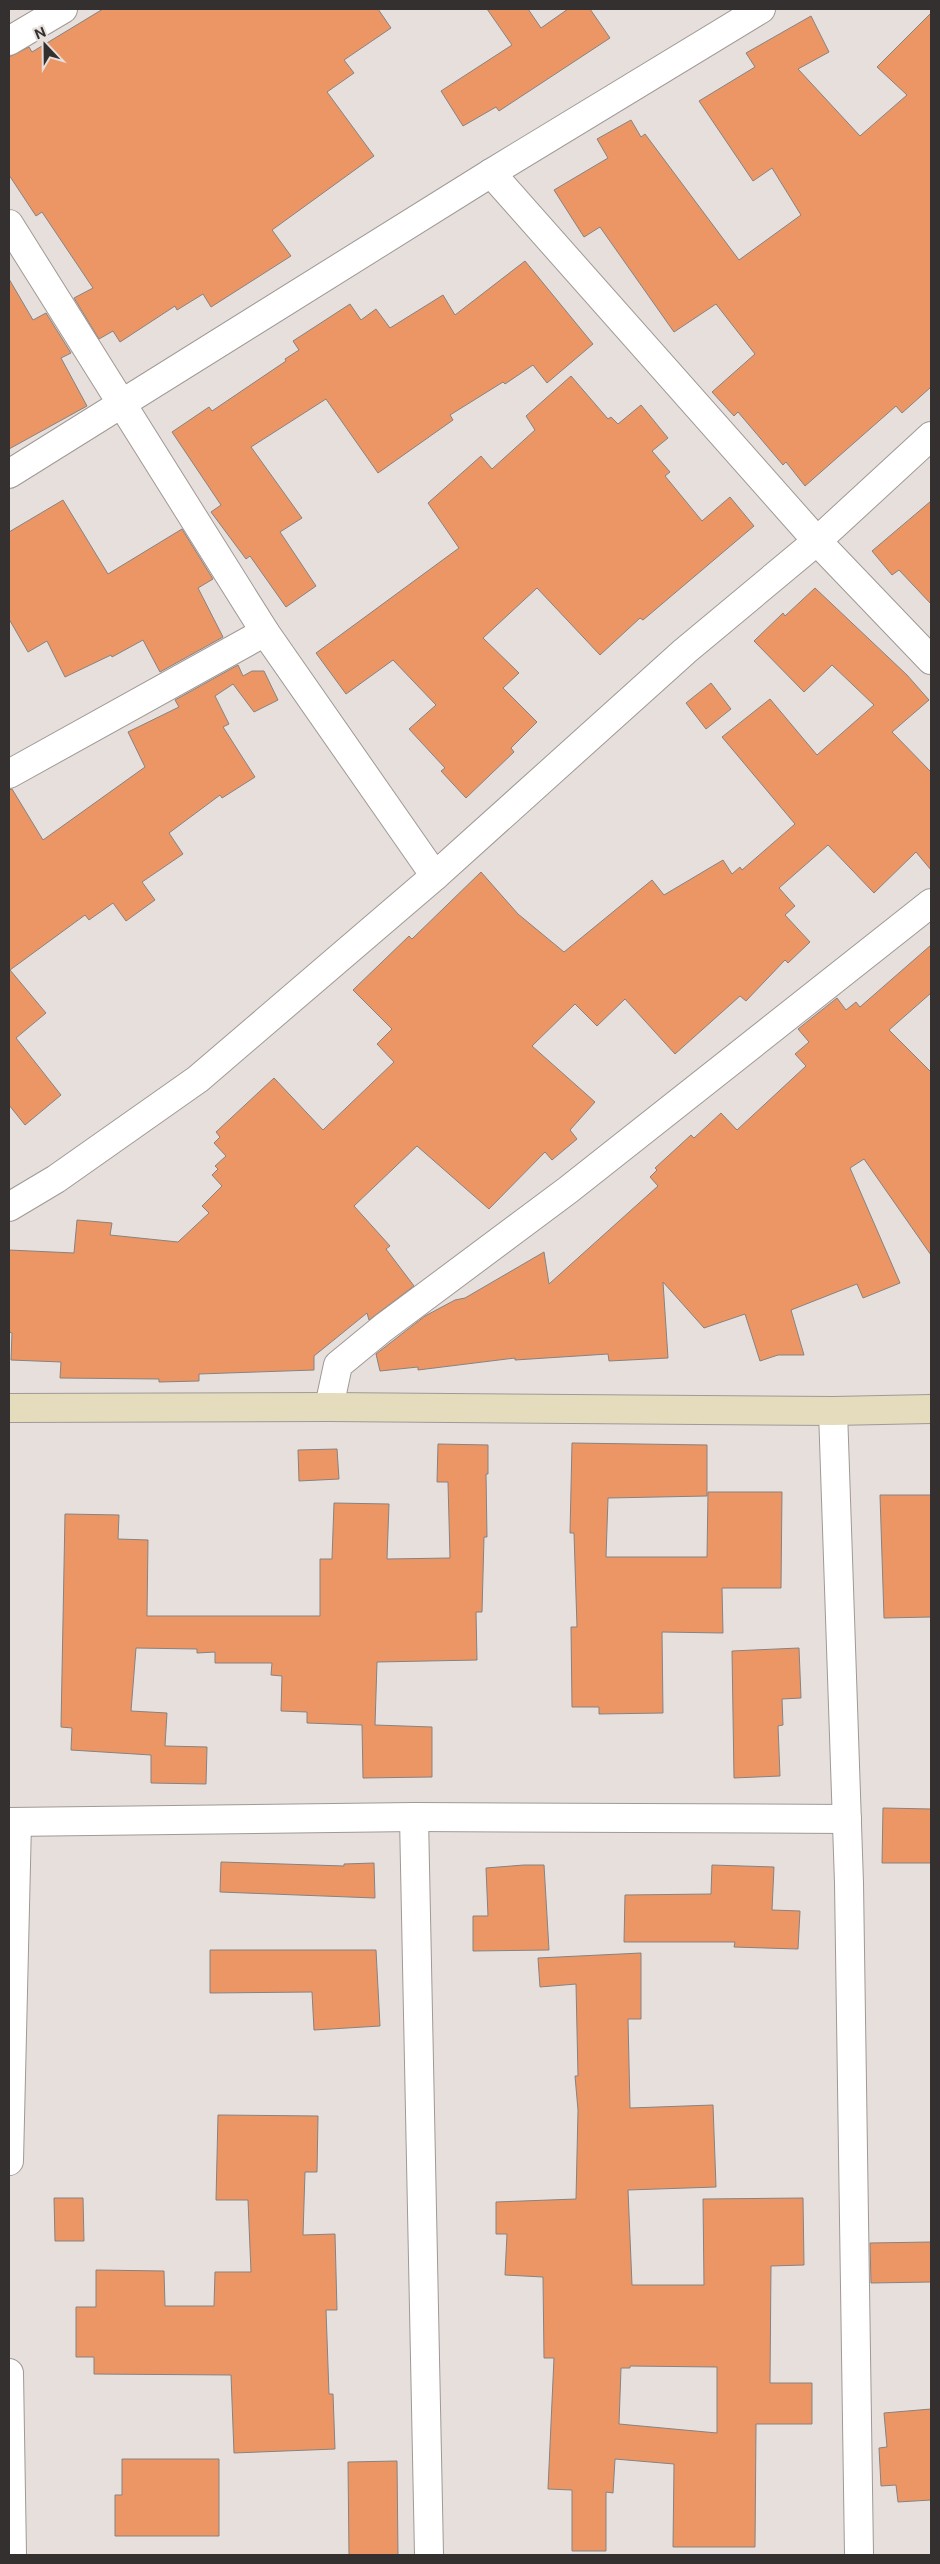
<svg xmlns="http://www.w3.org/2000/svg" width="940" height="2564" font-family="'Public Sans',sans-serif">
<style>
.building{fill:#ed9665;stroke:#88827f;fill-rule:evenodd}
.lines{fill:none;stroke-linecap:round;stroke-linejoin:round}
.street-casing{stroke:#a09996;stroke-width:30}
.secondary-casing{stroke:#a09996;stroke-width:30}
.street{stroke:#fff;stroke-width:28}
.secondary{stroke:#e5dcbe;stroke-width:28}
</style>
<rect width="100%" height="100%" fill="#e6dfdc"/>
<!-- building -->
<g class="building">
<path d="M103 9H378L391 28 344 60 354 73 327 92 374 156 272 230 291 256 211 307 203 294 177 310 175 306 120 342 113 331 99 339 74 298 93 288 42 212 36 216 9 175V57L29 47 32 52Z"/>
<path d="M487 9H528L541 28 568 9H590L610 38 499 111 496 107 463 126 441 91 512 45Z"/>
<path d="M931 13V387L902 413 896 406 805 486 786 462 783 465 738 412 734 416 712 392 755 354 716 304 674 332 600 227 584 237 554 190 608 158 597 139 631 120 641 137 645 134 739 260 801 215 772 168 753 181 699 101 755 67 746 53 811 16 829 52 798 69 860 136 907 95 877 67Z"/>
<path d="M525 261 593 344 547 383 533 365 505 384 503 382 450 415 453 420 378 473 326 399 251 447 302 518 280 532 316 586 286 607 250 556 246 559 211 512 221 505 172 432 209 407 212 411 286 361 285 359 299 350 293 341 350 304 361 320 376 309 390 328 443 295 455 315Z"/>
<path d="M9 279 33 320 46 313 71 353 61 358 87 406 9 449Z"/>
<path d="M571 376 608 419 611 417 618 424 641 405 668 438 652 451 670 472 665 476 702 521 730 497 754 526 643 620 640 618 600 655 537 588 483 638 519 673 503 688 537 722 511 748 514 752 466 798 441 771 445 768 409 729 436 705 393 660 346 694 316 653 459 548 428 503 481 456 492 469 535 430 526 416Z"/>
<path d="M63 500 108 574 182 529 213 579 198 588 223 637 160 672 143 640 112 657 111 655 65 677 47 641 28 652 9 619V532Z"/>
<path d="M931 501V604L899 570 892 575 872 551Z"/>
<path d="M815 588 907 675 929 700 892 732 931 772V870L916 852 874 893 828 845 779 888 795 906 785 915 810 942 788 963 785 960 746 1001 740 996 675 1054 625 999 597 1026 575 1004 532 1046 595 1102 570 1130 577 1139 552 1160 545 1152 489 1209 417 1146 354 1206 390 1246 386 1249 414 1286 369 1320 367 1313 314 1356V1370L199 1374V1381L159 1382V1379L60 1378 61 1362 11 1360 12 1333 9 1332V1250L74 1253 77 1220 112 1223 110 1235 178 1242 209 1213 202 1206 222 1186 212 1175 218 1169 215 1166 226 1156 214 1143 220 1137 216 1132 274 1078 323 1130 394 1062 377 1044 392 1029 353 990 409 936 412 939 481 872 518 914 564 952 652 880 664 895 723 860 732 874 740 867 742 870 795 824 722 737 770 699 817 755 874 705 832 665 804 692 754 641 783 613 785 616Z"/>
<path d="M238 665 243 676 252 671H264L278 700 254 712 233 684 215 696 229 724 223 727 255 777 222 798 220 795 169 833 183 854 142 882 155 900 126 921 113 903 89 920 85 915 10 970 46 1013 16 1038 61 1095 25 1125 9 1105V790L12 789 43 840 145 767 128 732 179 707 175 700Z"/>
<path d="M711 683 731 709 706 729 686 703Z"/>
<path d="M931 945V993L889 1030 931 1072V1255L864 1159 850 1168 900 1283 863 1298 857 1284 791 1310 804 1355H778L760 1361 745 1314 704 1328 663 1282 668 1358 609 1361 608 1354 515 1360V1358L418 1370V1367L380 1371 376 1354 425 1316 455 1300 465 1298 544 1252 549 1284 658 1186 650 1177 657 1170 655 1168 691 1135 694 1138 721 1113 737 1130 806 1066 795 1054 809 1042 798 1029 837 998 846 1010 856 1002 860 1007Z"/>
<path d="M572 1443 707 1445V1496L608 1498 606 1557H707L708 1492H782L781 1588H722L723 1633 662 1632 663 1713 599 1714V1707H572L571 1627H577L574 1533H570Z"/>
<path d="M438 1444 488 1445V1474H486L487 1537H484L482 1612H476L477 1660 377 1662 375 1725 432 1727V1777L363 1778 362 1725 307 1723V1712L281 1711 282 1676 271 1675 272 1663H215V1652L197 1653V1649L136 1648 131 1711 167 1713 165 1746 207 1747 206 1784 151 1783V1755L71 1750 72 1728 61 1727 65 1514 119 1515 118 1539 148 1540 147 1616H320V1559H332L334 1503 389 1504 387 1559 450 1558 448 1482H437Z"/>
<path d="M337 1449 339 1479 299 1481 298 1450Z"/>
<path d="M880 1495H931V1617L884 1618Z"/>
<path d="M799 1648 801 1698 782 1699 783 1725 778 1726 780 1776 734 1778 732 1651Z"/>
<path d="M883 1808 931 1809V1863H882Z"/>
<path d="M221 1862 344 1866V1864L374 1863 375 1898 220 1892Z"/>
<path d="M524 1865H544L549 1950 473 1951V1916H488L486 1868Z"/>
<path d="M712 1865 774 1867 772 1910 800 1911 798 1949 734 1947 735 1942H624L625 1895 711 1894Z"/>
<path d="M210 1950H376L380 2026 314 2030 312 1992 210 1993Z"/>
<path d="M641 1953V2019H628L630 2108 713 2105 716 2187 628 2190 632 2285H704L703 2199 803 2198 804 2265 771 2266 770 2383H812V2424H756L755 2547H673L674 2464 615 2459 613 2493 606 2492V2551H572V2490L548 2489 554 2358H544L543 2277 505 2275 507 2234H496V2202L576 2199 578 2110 575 2076H578L576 1984 540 1987 538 1958ZM630 2366 717 2367V2433L619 2424 621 2368H630Z"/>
<path d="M218 2115 318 2116 317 2172H305L303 2235 335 2234 337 2310H326L329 2394H333L335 2449 234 2453 231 2375 94 2374V2357H76V2307H96V2270L164 2271 165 2306H214L215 2272H251L248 2200H216Z"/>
<path d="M54 2198H83L84 2241H55Z"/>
<path d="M931 2242V2282L871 2283 870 2243Z"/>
<path d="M931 2409V2500L898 2502 896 2485 881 2486 879 2448 887 2447 884 2413Z"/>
<path d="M122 2459H219V2536H115V2495H122Z"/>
<path d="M397 2461 398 2555H349L348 2462Z"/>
</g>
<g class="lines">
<!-- street casing -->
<g class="street-casing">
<g id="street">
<path d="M9 41 63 9"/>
<path d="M491 173 817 541 931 660"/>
<path d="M9 224 265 632 435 876"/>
<path d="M9 474 491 173 761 9"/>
<path d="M9 774 265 632"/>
<path d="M9 1207 56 1179 198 1079 435 876 685 651 817 541 931 436"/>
<path d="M329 1407 338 1365 383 1328 568 1190 931 903"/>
<path d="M833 1411 849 1883 859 2555"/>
<path d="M414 1817 429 2555"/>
<path d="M9 1822 414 1817 847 1819"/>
<path d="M9 2161 17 1822"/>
<path d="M9 2373 12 2555"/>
</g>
</g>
<!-- secondary casing -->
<g class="secondary-casing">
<path id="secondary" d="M9 1408 329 1407 833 1411 931 1409"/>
</g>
<!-- street -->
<use href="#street" class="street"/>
<!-- secondary -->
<use href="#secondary" class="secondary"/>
</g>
<!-- border -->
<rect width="940" height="2564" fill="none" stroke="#33302f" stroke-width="20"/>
<!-- north arrow -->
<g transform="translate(45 45) rotate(338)" stroke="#e6dfdc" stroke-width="4" paint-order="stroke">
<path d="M0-4L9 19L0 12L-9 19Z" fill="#33302f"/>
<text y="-8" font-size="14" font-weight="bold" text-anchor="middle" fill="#33302f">N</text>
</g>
</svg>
